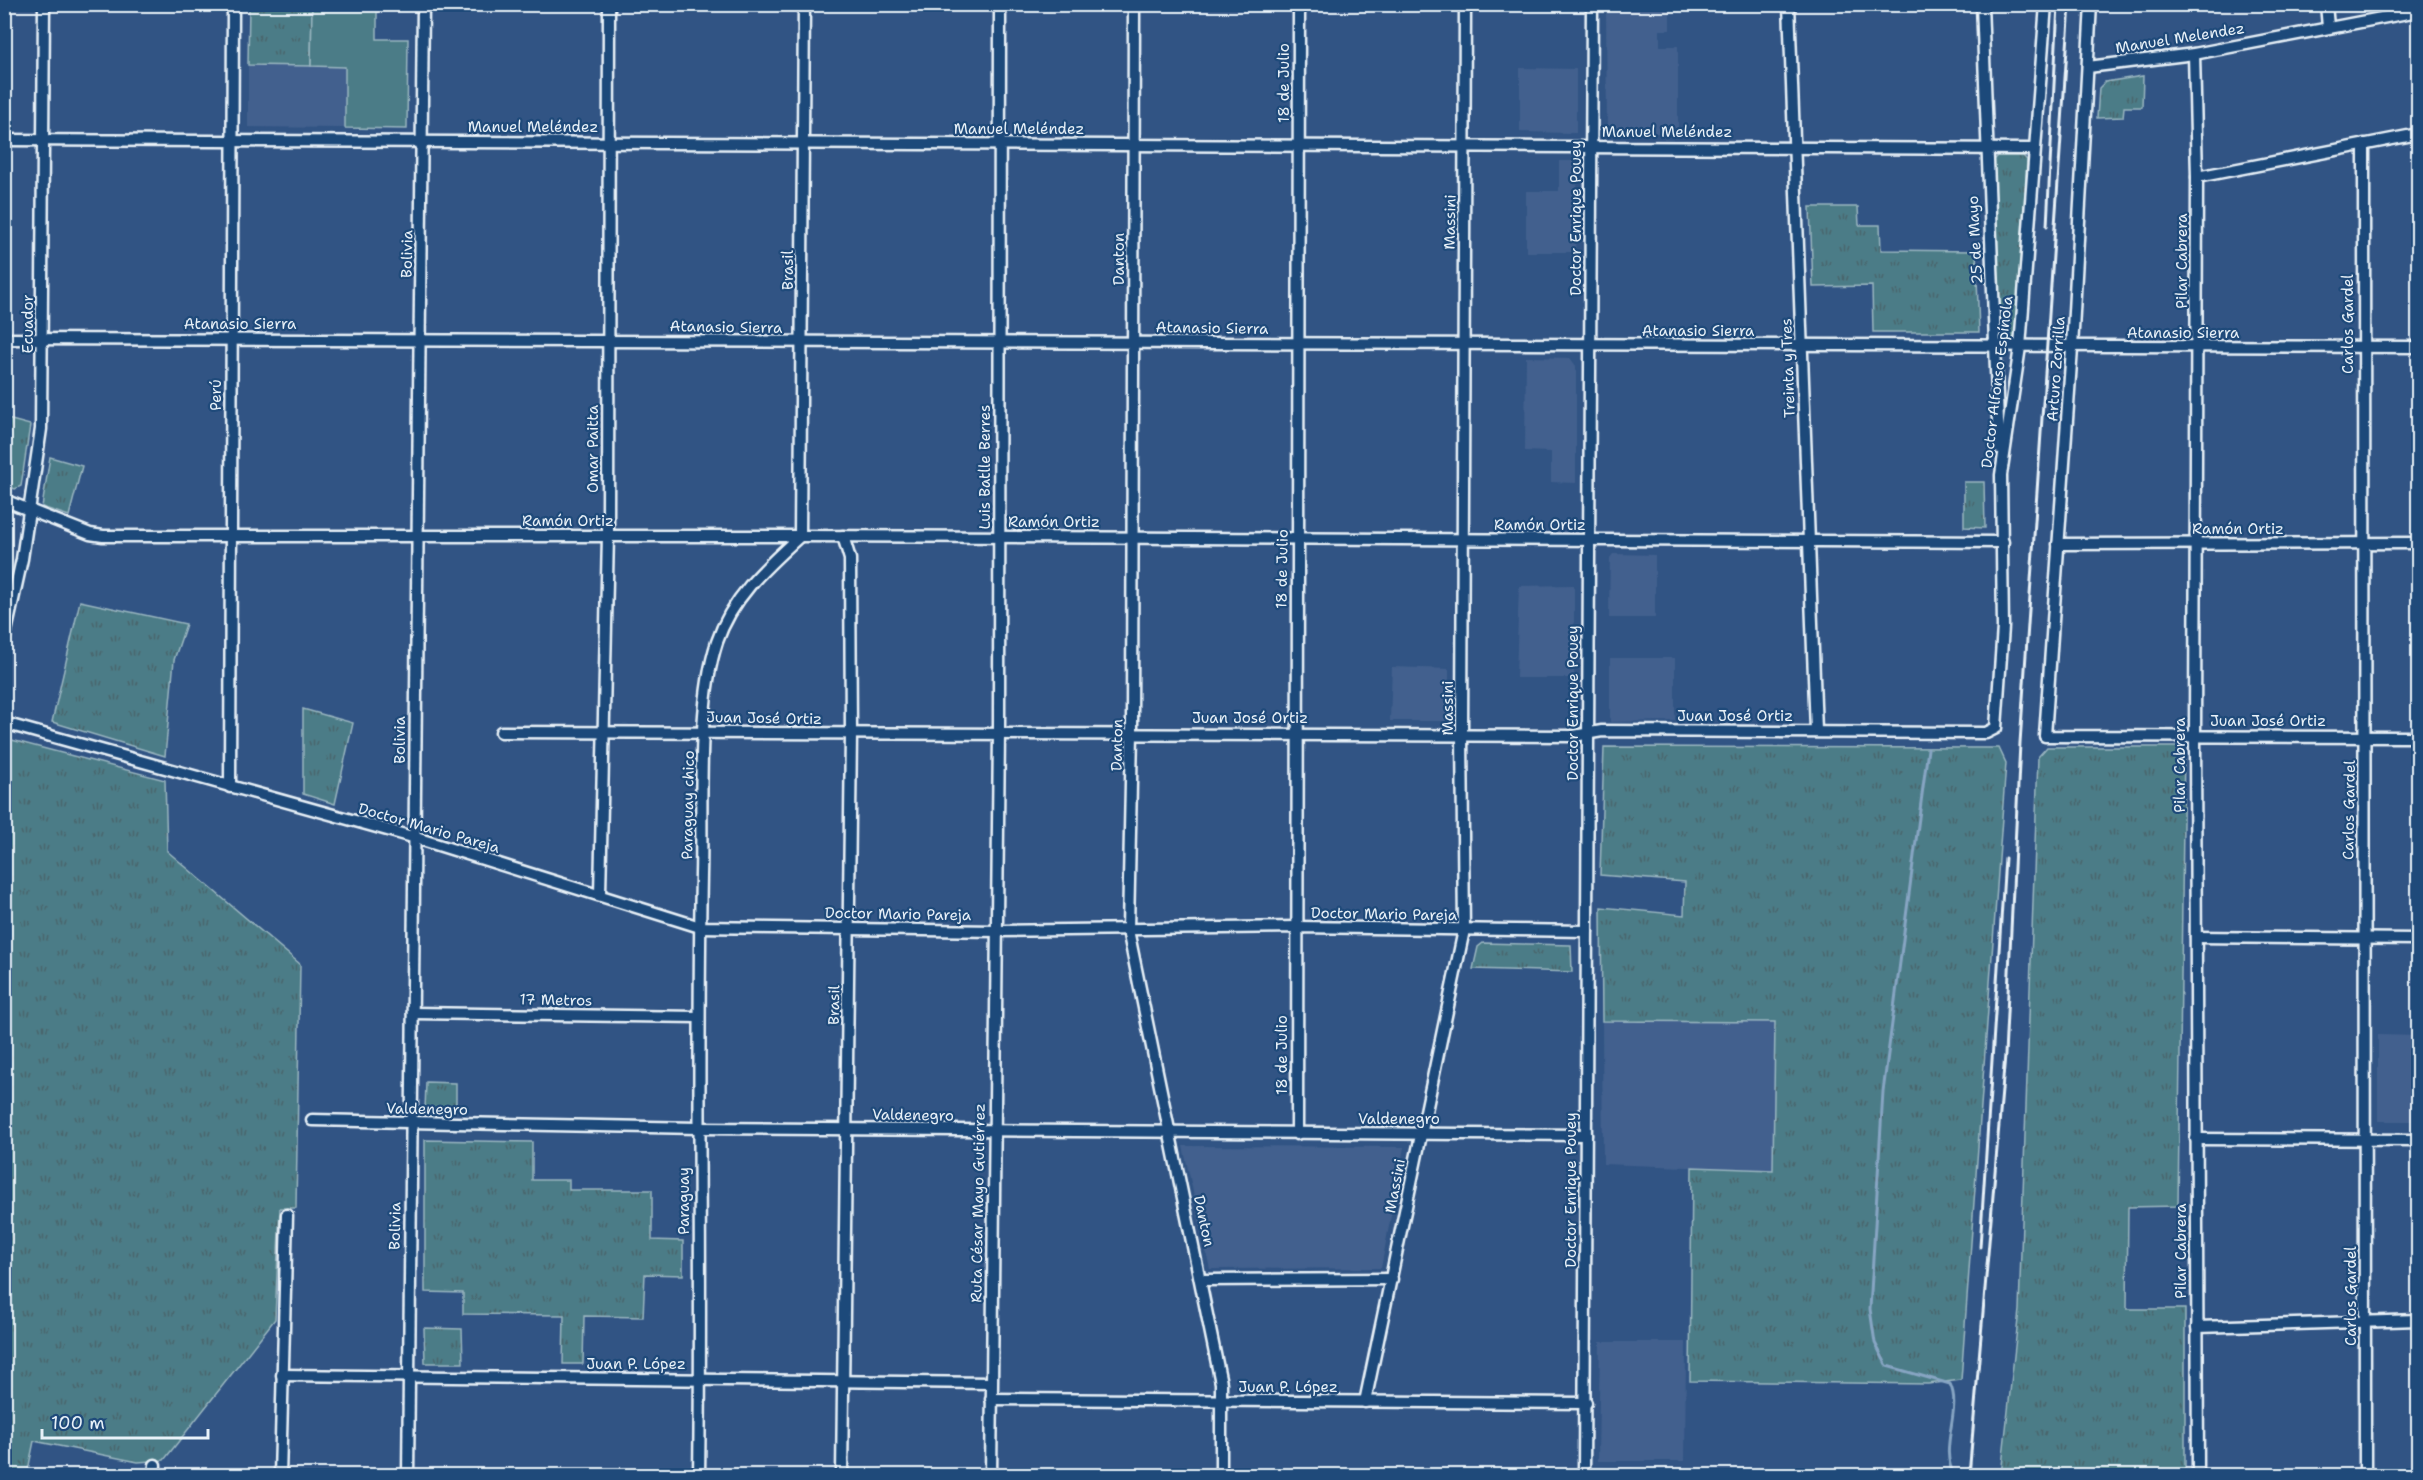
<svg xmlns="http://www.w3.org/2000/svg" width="2423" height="1480" font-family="'Shantell Sans',sans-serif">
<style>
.built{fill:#43618e}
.grass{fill:url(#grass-tufts);stroke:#9ab6c0;stroke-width:1.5}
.park{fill:#4c7c87;stroke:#9ab6c0;stroke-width:1.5}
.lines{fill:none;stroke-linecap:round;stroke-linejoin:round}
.stream{stroke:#87a5c3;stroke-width:3}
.minor-casing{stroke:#e8f1f8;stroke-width:15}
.minor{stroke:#1f4a7a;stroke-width:10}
.rail{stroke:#e8f1f8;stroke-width:3}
.labels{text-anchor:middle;stroke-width:4.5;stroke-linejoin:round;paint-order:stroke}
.street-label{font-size:15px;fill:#e8f1f8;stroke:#1f4a7a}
</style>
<defs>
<pattern id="grass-tufts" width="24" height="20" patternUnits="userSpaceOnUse" patternTransform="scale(1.5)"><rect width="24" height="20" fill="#4c7c87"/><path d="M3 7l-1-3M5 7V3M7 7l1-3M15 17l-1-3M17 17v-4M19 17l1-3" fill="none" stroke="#49656c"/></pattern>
</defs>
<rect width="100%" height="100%" fill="#315484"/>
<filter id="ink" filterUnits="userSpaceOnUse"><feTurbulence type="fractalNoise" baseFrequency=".0167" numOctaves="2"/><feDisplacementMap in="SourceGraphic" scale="12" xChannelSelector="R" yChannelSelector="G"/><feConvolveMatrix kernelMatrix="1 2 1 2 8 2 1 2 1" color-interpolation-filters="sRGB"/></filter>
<g filter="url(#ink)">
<!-- built -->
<g class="built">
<path d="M1606 5H1670V30H1660V46H1678V133H1612L1607 128Z"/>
<path d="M248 65 345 67V128L248 127Z"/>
<path d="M1520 68 1576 69V133L1520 132Z"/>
<path d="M1559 161H1578L1575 252H1526V191H1559Z"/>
<path d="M1526 357 1570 358 1576 366V483L1551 482V452L1525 451Z"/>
<path d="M1613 554 1655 555V618H1609L1610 558Z"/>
<path d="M1574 585V678H1516L1519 586Z"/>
<path d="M1675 658V721L1610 722V658Z"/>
<path d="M1392 667 1449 669V721H1390Z"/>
<path d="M1602 1021 1775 1022 1773 1170 1603 1164Z"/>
<path d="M2378 1035 2418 1036V1121H2378Z"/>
<path d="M1183 1146 1404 1147 1381 1268 1210 1269Z"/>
<path d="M1600 1342H1686L1685 1461H1598Z"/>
</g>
<!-- grass -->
<g class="grass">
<path d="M249 5H312L311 66 248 65Z"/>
<path d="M2143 76 2142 107H2124L2123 117 2097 118 2099 88 2105 82Z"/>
<path d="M1998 156H2023L2027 160 2016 336 2014 340H2002L1999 338 1994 160Z"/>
<path d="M1810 207H1858L1859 225H1880L1881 250 1976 251 1979 332H1873L1872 286 1813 287Z"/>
<path d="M4 418 30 425 21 486 15 489 5 485Z"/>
<path d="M50 457 82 466 69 516 42 507Z"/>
<path d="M1964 482H1984L1985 528 1964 527Z"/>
<path d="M80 601 186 624 174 660 165 756 52 722Z"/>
<path d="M303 709 353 723 335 804 303 794Z"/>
<path d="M4 738 165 780 167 851 300 964 296 1208H280L275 1319 164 1460 138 1462 34 1441 27 1475H5Z"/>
<path d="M1604 747 1999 748 2006 763 1961 1380 1928 1384 1690 1381 1692 1167 1773 1170 1775 1022 1602 1021 1601 907 1684 915 1685 882 1600 875Z"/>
<path d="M2047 747H2184L2178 1206 2128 1207 2127 1309H2185V1475H2001L2019 1310 2038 757Z"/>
<path d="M1483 943 1571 945 1572 972 1473 969 1478 947Z"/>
<path d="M426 1082 456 1083V1111H425Z"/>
<path d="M425 1140 532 1142V1180H569V1190H652V1240L683 1241V1275L645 1274 643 1317 584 1316 583 1364H563L564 1315 463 1314V1293L425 1292Z"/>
<path d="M424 1328 462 1329 463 1363H425Z"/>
</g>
<!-- park -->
<path class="park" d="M312 5H377V39H408L407 129 345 128V67L311 66Z"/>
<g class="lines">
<!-- stream -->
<path class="stream" d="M1928 749 1883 1092 1870 1309 1875 1343 1887 1366 1950 1384C1963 1410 1937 1449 1955 1476"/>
<!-- minor casing -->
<g class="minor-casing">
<g id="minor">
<path d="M1134 4 1132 733 1128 930 1221 1383V1476"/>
<path d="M1789 4 1816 731"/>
<path d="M1982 4 1999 448"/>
<path d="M2091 4 2072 348 2045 736 2418 737"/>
<path d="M2326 4 2328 27"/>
<path d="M2194 54 2197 177 2195 735 2198 1476"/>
<path d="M2088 67 2194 54 2418 11"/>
<path d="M4 140 2034 149"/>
<path d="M2364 144 2365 1476"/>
<path d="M2197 177 2418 134"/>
<path d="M4 339 2418 347"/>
<path d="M4 500 90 534 103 536H800L2003 542"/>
<path d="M2058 544 2418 543"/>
<path d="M4 641 22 559 41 429 44 4"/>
<path d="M4 723 416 838 700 927 998 931 1297 927 1587 931"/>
<path d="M501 732 1574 736 1602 731 1986 733 1996 728 2003 627 2001 475 2020 347 2046 4"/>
<path d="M230 787 233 4"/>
<path d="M600 894 608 535 609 4"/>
<path d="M2196 937 2418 939"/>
<path d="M413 1013 699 1017"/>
<path d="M312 1120 698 1128 1586 1135"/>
<path d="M1297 1134 1299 4"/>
<path d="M2196 1139 2418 1140"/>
<path d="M1202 1280 1392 1279"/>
<path d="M2197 1327 2418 1320"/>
<path d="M282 1375 991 1383"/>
<path d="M991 1399 1586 1403"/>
<path d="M1365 1402 1464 930 1462 735 1465 4"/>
<path d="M1584 1475 1632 1476"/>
<path d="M154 1476 155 1465"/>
<path d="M280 1476 287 1215"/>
<path d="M408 1476 423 4"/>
<path d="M699 1476C702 1275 697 1075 701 875 703 807 696 705 717 642 732 597 766 567 800 536L804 4"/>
<path d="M842 1476 851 734 850 559 843 536"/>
<path d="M991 1476 999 733 1000 4"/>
<path d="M1584 1476 1592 4"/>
</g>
</g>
<!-- minor -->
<use href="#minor" class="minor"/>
<!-- rail -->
<g class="rail">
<path d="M2047 226 2058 4"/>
<path d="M1980 1247 2005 858"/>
<path d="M1969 1476 2005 1055 2020 743 2070 4"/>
</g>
</g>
</g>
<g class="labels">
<!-- street labels -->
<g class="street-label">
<text transform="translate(2180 38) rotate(-9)" y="5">Manuel Melendez</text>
<text transform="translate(1284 83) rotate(-90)" y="5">18 de Julio</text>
<text x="533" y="132">Manuel Meléndez</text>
<text x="1019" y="134">Manuel Meléndez</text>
<text x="1667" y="137">Manuel Meléndez</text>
<text transform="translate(1576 218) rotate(-90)" y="5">Doctor Enrique Pouey</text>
<text transform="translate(1450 222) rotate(-89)" y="5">Massini</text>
<text transform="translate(1975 240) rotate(-93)" y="5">25 de Mayo</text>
<text transform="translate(407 254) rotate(-89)" y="5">Bolivia</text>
<text transform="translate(1119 259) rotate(-90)" y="5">Danton</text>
<text transform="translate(2182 261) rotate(-90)" y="5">Pilar Cabrera</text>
<text transform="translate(788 270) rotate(-90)" y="5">Brasil</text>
<text transform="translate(28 324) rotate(-90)" y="5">Ecuador</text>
<text x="240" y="329">Atanasio Sierra</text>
<text transform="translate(2348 324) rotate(-90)" y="5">Carlos Gardel</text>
<text transform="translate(726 327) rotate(1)" y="5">Atanasio Sierra</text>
<text transform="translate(1212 328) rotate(1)" y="5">Atanasio Sierra</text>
<text x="1698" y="336">Atanasio Sierra</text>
<text x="2183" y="338">Atanasio Sierra</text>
<text transform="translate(1788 368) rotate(-92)" y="5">Treinta y Tres</text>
<text transform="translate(2056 369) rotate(-86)" y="5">Arturo Zorrilla</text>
<text transform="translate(1997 382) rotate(-83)" y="5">Doctor Alfonso Espínola</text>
<text transform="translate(216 395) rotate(-90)" y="5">Perú</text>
<text transform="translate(593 449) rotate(-90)" y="5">Omar Paitta</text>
<text transform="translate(985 467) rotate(-90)" y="5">Luis Batlle Berres</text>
<text x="568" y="526">Ramón Ortiz</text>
<text x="1054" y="527">Ramón Ortiz</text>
<text x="1540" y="530">Ramón Ortiz</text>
<text x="2238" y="534">Ramón Ortiz</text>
<text transform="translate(1282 569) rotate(-89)" y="5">18 de Julio</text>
<text transform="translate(1573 703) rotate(-90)" y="5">Doctor Enrique Pouey</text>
<text transform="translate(1448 708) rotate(-90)" y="5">Massini</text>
<text x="1735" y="721">Juan José Ortiz</text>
<text transform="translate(764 718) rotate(1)" y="5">Juan José Ortiz</text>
<text x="1250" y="723">Juan José Ortiz</text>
<text x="2268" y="726">Juan José Ortiz</text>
<text transform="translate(400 740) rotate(-90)" y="5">Bolivia</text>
<text transform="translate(1117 745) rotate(-89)" y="5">Danton</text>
<text transform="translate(2180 765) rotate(-90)" y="5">Pilar Cabrera</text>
<text transform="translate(688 805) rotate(-89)" y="5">Paraguay chico</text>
<text transform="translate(2349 810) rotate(-89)" y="5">Carlos Gardel</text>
<text transform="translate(429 828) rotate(16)" y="5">Doctor Mario Pareja</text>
<text transform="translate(898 914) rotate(1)" y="5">Doctor Mario Pareja</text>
<text transform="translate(1384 914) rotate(1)" y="5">Doctor Mario Pareja</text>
<text transform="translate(556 1000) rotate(1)" y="5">17 Metros</text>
<text transform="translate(834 1005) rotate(-89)" y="5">Brasil</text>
<text transform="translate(1282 1055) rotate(-90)" y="5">18 de Julio</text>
<text transform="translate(427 1109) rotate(1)" y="5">Valdenegro</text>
<text transform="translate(913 1115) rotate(1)" y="5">Valdenegro</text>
<text x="1399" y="1124">Valdenegro</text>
<text transform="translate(1395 1186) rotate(-79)" y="5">Massini</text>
<text transform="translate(1571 1190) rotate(-90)" y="5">Doctor Enrique Pouey</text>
<text transform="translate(684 1201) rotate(-90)" y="5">Paraguay</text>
<text transform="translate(978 1203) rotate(-89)" y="5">Ruta César Mayo Gutiérrez</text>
<text transform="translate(1204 1221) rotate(78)" y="5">Danton</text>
<text transform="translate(395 1226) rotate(-89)" y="5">Bolivia</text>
<text transform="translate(2181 1251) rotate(-90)" y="5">Pilar Cabrera</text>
<text transform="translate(2351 1296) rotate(-90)" y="5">Carlos Gardel</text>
<text x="636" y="1369">Juan P. López</text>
<text x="1288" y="1392">Juan P. López</text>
</g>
</g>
<!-- margin -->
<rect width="2423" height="1480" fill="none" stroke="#1f4a7a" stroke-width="24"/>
<rect x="12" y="12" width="2399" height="1456" fill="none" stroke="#e8f1f8" stroke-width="2" filter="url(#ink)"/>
<!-- scale -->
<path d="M42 1429v9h166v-9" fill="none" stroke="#e8f1f8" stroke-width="3"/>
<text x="51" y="1429" font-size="18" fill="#e8f1f8" stroke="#1f4a7a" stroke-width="4.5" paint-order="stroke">100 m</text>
</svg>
